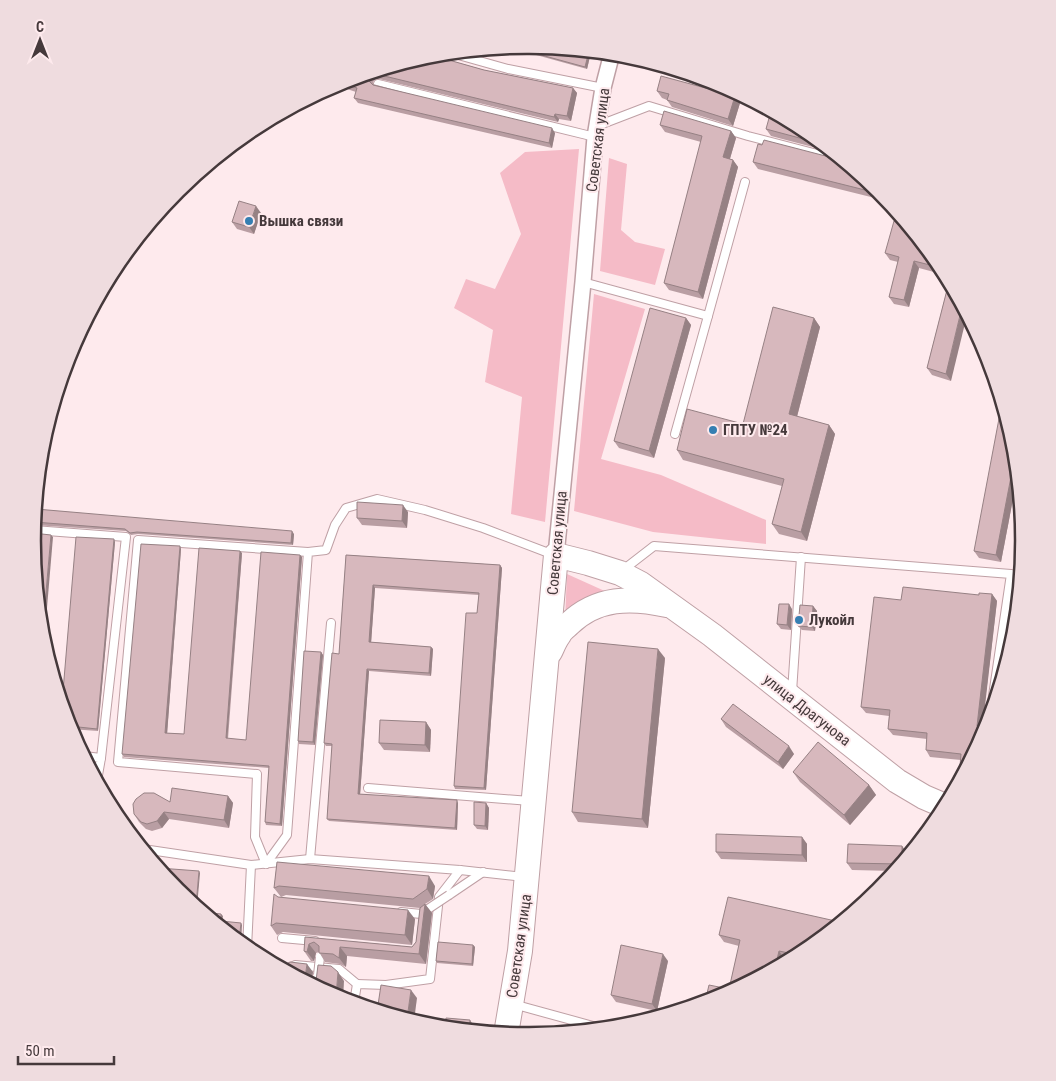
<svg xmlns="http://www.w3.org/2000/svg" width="1056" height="1081" font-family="'Roboto Condensed',sans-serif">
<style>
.green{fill:#f5bbc7}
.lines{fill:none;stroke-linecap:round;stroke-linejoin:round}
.lane-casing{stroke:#bfa0a5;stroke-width:10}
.street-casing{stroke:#bfa0a5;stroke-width:18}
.primary-casing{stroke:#bfa0a5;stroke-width:26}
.lane{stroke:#fff;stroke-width:8}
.street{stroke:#fff;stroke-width:15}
.primary{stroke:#fff;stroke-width:24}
.lane-bridge-casing{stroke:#bfa0a5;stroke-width:10;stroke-linecap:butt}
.lane-bridge{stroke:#fff;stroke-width:8}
.wall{fill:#b99ea3}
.shaded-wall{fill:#968184}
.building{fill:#d7b8bd;stroke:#968184}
.poi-dot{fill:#357fb2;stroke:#feeaed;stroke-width:2}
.labels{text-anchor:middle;stroke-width:4;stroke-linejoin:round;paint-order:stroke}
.street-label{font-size:15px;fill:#45393b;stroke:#feeaed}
.poi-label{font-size:15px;font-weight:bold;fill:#45393b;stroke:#feeaed;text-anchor:start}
.rim{fill:none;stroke:#45393b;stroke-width:2.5}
</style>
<rect width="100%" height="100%" fill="#feeaed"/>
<!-- green -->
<g class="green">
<path d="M579 149 545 522 511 514 522 397 485 382 493 330 454 308 466 279 495 289 521 234 500 173 525 152Z"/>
<path d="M609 158 627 164 621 230 635 242 665 249 655 285 600 271Z"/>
<path d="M594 294 645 309 601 459 661 475 766 520V544L653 532 574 511Z"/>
<path d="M567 574 618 597 565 620Z"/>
</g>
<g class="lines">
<!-- lane casing -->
<g class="lane-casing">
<g id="lane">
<path d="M451 53 508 69 603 88"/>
<path d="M378 84 595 137"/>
<path d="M597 126 649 106 748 136 829 157"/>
<path d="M583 282 708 316 745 182"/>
<path d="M675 434 708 316"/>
<path d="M34 530 126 537 101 758"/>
<path d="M623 570 654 546 1011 574 990 716"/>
<path d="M792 692 801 557"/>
<path d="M84 756 101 758 97 781"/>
<path d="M368 788 530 801"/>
<path d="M143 849 251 865 310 859 460 870 524 877"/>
<path d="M310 859 331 623"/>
<path d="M266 864 255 837 257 774 118 762 138 540 308 552"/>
<path d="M266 864 287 835 308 552 326 550 335 525 346 508 377 499 425 510 483 528 554 555"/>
<path d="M449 895 483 872"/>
<path d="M401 912 421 914 428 909"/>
<path d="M282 938 315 941"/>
<path d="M247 948 251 865"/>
<path d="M286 970 295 965 339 969 357 984"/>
<path d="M354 1003 357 984 386 985 430 979 439 897 460 870"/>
<path d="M513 1004 604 1029"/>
</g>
</g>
<!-- street casing -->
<g class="street-casing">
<path id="street" d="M556 555 583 282 595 137 603 88 612 53"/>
</g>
<!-- primary casing -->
<g class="primary-casing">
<g id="primary">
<path d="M550 652C553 646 555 640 559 635 561 630 566 627 569 624 597 597 631 597 667 605"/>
<path d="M506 1034 520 951 556 555 588 563 620 573 641 584 712 635 897 781 924 797 945 806"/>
</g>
</g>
<!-- lane -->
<use href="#lane" class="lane"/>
<!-- street -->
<use href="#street" class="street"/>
<!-- primary -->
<use href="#primary" class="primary"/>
<!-- lane-bridge casing -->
<g class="lane-bridge-casing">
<g id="lane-bridge">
<path d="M428 909 449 895"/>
<path d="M318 975 320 957"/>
</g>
</g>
<!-- lane-bridge -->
<use href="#lane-bridge" class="lane-bridge"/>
</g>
<!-- wall -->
<g class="wall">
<path d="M528 45 591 52 587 69 507 47Z"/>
<path d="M431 55 484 70 573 88 577 93 571 121 559 119 558 122 379 79H376L373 82V84L555 133 552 148 358 103 354 98 356 92 335 85 339 83Z"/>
<path d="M657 91 740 103 733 126 672 107 667 100 662 98Z"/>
<path d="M660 125 731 131 736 138 730 159 733 160 738 167 703 299 669 290 664 283 701 142 665 132Z"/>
<path d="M766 129H804L832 152 771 136Z"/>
<path d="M762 145 879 190 887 201 758 169 753 162Z"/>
<path d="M261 213 254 234 237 229 232 222Z"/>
<path d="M885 253 940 265 945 275 919 268 909 307 894 304 889 297 898 262 890 260Z"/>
<path d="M949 282 951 381 932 375 927 368Z"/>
<path d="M686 318 691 325 654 458 619 448 614 441Z"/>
<path d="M814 318 820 327 797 417 829 425 835 434 807 541 779 534 772 524 782 486 683 460 677 450 743 424Z"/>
<path d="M1014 444 1017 478 1001 562 979 558 974 551Z"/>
<path d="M36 509 294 534 293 545 138 534 131 535 126 531 34 525Z"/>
<path d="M408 512 407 528 362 525 357 518Z"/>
<path d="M115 542 98 731 70 729 62 703Z"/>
<path d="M181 549 167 733 184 734 242 553 228 739 246 740 300 555 302 557 282 826 266 825 265 822 269 768 124 757 122 754Z"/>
<path d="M346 555 500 565 502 568 486 790 455 789 454 786 477 613 479 595 375 588 371 642 431 647 433 649 431 676 369 671 360 794 458 803 457 830 329 821 327 819 332 746H326L324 743 339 654Z"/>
<path d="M992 594 997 601 982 727 986 730 960 779 959 778 961 760 930 757 926 750 927 739 893 735 888 729 889 716 866 713 861 707 901 600Z"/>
<path d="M813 606 817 611 815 631 802 630 798 626Z"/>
<path d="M792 609 791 630 781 629 777 624Z"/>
<path d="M321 652 323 655 315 745 299 744 298 741Z"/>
<path d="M665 658 648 828 578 822 572 812Z"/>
<path d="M721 719 794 754 783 769 726 727Z"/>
<path d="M426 722 431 730 430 752 384 750 379 743Z"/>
<path d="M793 772 869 785 876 795 850 825 800 782Z"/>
<path d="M228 796 233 803 229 828 169 819 162 828 152 831 146 829 139 822 134 814 170 802Z"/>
<path d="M486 803 489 808 488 830 477 829 474 825Z"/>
<path d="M802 837 807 844V862L721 859 716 852Z"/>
<path d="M902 846 907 853V856L894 871 852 870 847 863Z"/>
<path d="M277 862 435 886 433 899 425 904 432 913 426 964 347 956 346 967 340 964 325 962 319 952 316 953 314 961H311L304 951 305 937 412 947 416 942 420 908 286 895 281 897 274 888Z"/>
<path d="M278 897 415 919 412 945 283 932 277 935 271 926Z"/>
<path d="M719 935 803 953 790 959 784 958 783 964 717 998 729 989 739 946 724 942Z"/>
<path d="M473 945 475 947 473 966 437 963 436 961Z"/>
<path d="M668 961 657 1011 616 1002 611 995Z"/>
</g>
<!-- shaded-wall -->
<g class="shaded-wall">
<path d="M589 51 591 52 587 69 585 67Z"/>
<path d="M573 88 577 93 571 121 567 116Z"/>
<path d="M735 96 740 103 733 126 728 119Z"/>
<path d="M555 114 559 119 558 122 554 117Z"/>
<path d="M552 128 555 133 552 148 549 143Z"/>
<path d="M731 131 736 138 728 165 723 157Z"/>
<path d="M733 160 738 167 703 299 698 292Z"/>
<path d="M256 206 261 213 254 234 249 227Z"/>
<path d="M914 261 919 268 909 307 904 300Z"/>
<path d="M962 307 967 315 951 381 946 374Z"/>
<path d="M686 318 691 325 654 458 649 451Z"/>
<path d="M814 318 820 327 795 424 789 414Z"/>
<path d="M829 425 835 434 807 541 801 532Z"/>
<path d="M1015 456 1017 478 1001 562 996 555Z"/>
<path d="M403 505 408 512 407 528 402 521Z"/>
<path d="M292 531 294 534 293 545 291 543Z"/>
<path d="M51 535 53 537 44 643 42 638Z"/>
<path d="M114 539 115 542 98 731 97 729Z"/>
<path d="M180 546 181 549 167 735 165 733Z"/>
<path d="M240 551 242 553 227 741 226 738Z"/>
<path d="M300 555 302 557 282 826 280 824Z"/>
<path d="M500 565 502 568 486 790 484 788Z"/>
<path d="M373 585 375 588 371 644 369 642Z"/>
<path d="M992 594 997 601 982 732 977 726Z"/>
<path d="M789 604 792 609 791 630 787 625Z"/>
<path d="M813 606 817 611 815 631 812 627Z"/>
<path d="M431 647 433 649 431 676 429 673Z"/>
<path d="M658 649 665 658 648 828 642 819Z"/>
<path d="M321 652 323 655 315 745 313 742Z"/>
<path d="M367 669 369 671 360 796 358 794Z"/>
<path d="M426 722 431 730 430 752 425 745Z"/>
<path d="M789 746 794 754 783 769 778 762Z"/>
<path d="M869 785 876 795 850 825 844 815Z"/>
<path d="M228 796 233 803 229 828 224 820Z"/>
<path d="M457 800 458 803 457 830 455 828Z"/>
<path d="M118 803 120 805 118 819 117 816Z"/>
<path d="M486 803 489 808 488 830 485 826Z"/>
<path d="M164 812 169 819 162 828 157 821Z"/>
<path d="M802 837 807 844V862L802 855Z"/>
<path d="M902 846 907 853V856L902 862Z"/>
<path d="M199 871 200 873 197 907 196 906Z"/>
<path d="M429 876 435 886 433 899 427 889Z"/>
<path d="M425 904 432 913 426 964 419 954Z"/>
<path d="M408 910 415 919 412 945 405 935Z"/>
<path d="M221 914 223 916 222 923 221 921Z"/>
<path d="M241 923 242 925 241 943 239 941Z"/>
<path d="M309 944 316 953 314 961 307 952Z"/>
<path d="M473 945 475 947 473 966 472 964Z"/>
<path d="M340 947 347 956 346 967 339 958Z"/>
<path d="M779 951 784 958 783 964 775 968Z"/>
<path d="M663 954 668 961 657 1011 652 1004Z"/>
<path d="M307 964 313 972 312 984 308 982 305 978Z"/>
<path d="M338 972 344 981 343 1000 336 997Z"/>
<path d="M411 990 417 998 414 1021 407 1019Z"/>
<path d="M470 1020 475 1028V1031L469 1030Z"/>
</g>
<!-- building -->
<g class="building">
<path d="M528 45 589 51 585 67 512 47Z"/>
<path d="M431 55 484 70 573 88 567 116 555 114 554 117 376 74H373L369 77V81L373 85 552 128 549 143 354 98 357 88 339 82Z"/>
<path d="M661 76 735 96 728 119 667 100 669 94 657 91Z"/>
<path d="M664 111 731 131 723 157 733 160 698 292 664 283 702 136 660 125Z"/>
<path d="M771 111 804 129 822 144 766 129Z"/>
<path d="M764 140 837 159H840L879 190 881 194 753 162 758 144 762 145Z"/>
<path d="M239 201 256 206 249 227 232 222Z"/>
<path d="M894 221 906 224 942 268 914 261 904 300 889 297 899 257 885 253Z"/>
<path d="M949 282 962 307 946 374 927 368Z"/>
<path d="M773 307 814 318 789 414 829 425 801 532 772 524 784 479 677 450 687 409 743 424Z"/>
<path d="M650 308 686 318 649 451 614 441Z"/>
<path d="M1001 408H1003L1014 444 1015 456 996 555 974 551Z"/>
<path d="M357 502 403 505 402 521 357 518Z"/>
<path d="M36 509 292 531 291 543 137 532 130 533 125 529 34 522Z"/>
<path d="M33 533 51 535 42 638 32 540Z"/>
<path d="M76 537 114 539 97 729 69 726 62 703Z"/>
<path d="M141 544 180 546 165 733 184 734 199 548 240 551 226 738 246 740 261 552 300 555 280 824 265 822 269 766 122 754Z"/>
<path d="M346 555 500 565 484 788 454 786 466 613H477L479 593 373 585 369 642 431 647 429 673 367 669 358 794 457 800 455 828 327 819 332 744 324 743 332 653 339 654Z"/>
<path d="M903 587 979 595V593L992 594 977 726 987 727 960 778H959L961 754 926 750 927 733 888 729 890 710 861 707 874 597 901 600Z"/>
<path d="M779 604H789L787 625 777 624Z"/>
<path d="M800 605 813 606 812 627 798 626Z"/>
<path d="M588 642 658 649 642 819 572 812Z"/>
<path d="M304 651 321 652 313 742 298 741Z"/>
<path d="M733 704 789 746 778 762 721 719Z"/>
<path d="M380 720 426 722 425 745 379 743Z"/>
<path d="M818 742 869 785 844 815 793 772Z"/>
<path d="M172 788 228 796 224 820 164 812 157 821 147 824 141 822 134 814 133 804 136 799 144 793H154L170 802Z"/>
<path d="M109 802 118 803 117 816H116Z"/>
<path d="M474 802 486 803 485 826 474 825Z"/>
<path d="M716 834 802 837V855L716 852Z"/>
<path d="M848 844 902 846V862L900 864 847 863Z"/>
<path d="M277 862 429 876 427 889 413 899 279 886 274 888Z"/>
<path d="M159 868 199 871 196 906 177 891Z"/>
<path d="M274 894 278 897 408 910 405 935 276 923 271 926Z"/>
<path d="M728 897 840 922 803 953 798 955 779 951 775 968 717 998 705 1002 709 985 729 989 740 940 719 935Z"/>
<path d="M425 904 419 954 340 947 339 958 333 954 319 953V946L314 942 309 944 307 952 304 951 305 937 412 947 416 942 420 908Z"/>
<path d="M203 912 221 914V921L241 923 239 941Z"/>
<path d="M438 942 473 945 472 964 436 961Z"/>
<path d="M621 945 663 954 652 1004 611 995Z"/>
<path d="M290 962 307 964 305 978 309 982 279 966 280 967Z"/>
<path d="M318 965 331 966 338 972 336 997 311 984 316 981Z"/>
<path d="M381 985 411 990 407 1019 350 1002 378 1005Z"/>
<path d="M446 1018 470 1020 469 1030 445 1028Z"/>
</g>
<!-- markers -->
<g class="poi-dot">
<circle cx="249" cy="221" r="5"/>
<circle cx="713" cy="430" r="5"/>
<circle cx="799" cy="620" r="5"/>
</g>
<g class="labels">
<!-- street labels -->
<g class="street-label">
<text transform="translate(598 140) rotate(-83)" y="5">Советская улица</text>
<text transform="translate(557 543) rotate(-85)" y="5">Советская улица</text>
<text transform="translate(807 710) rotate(38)" y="5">улица Драгунова</text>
<text transform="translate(519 946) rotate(-82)" y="5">Советская улица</text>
</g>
<!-- poi labels -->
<g class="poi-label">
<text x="259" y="226">Вышка связи</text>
<text x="723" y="435">ГПТУ №24</text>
<text x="809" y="625">Лукойл</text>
</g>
</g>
<!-- crop -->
<path d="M0 0H1056V1081H0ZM527 54H529A486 486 0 0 1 1015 540V541A486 486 0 0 1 529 1027H527A486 486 0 0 1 41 541V540A486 486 0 0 1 527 54Z" fill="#efdcdf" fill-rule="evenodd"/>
<path class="rim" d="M527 54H529A486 486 0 0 1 1015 540V541A486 486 0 0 1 529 1027H527A486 486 0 0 1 41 541V540A486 486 0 0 1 527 54Z"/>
<!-- north arrow -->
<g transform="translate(40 40)" stroke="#feeaed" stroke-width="4" paint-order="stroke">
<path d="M0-4L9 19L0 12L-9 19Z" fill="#45393b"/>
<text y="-8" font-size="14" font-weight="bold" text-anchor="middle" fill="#45393b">С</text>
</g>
<!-- scale -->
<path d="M18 1056v8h96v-8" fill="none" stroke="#45393b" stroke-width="2.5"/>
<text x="25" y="1056" font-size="15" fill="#45393b" stroke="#feeaed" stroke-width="4" paint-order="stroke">50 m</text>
</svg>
